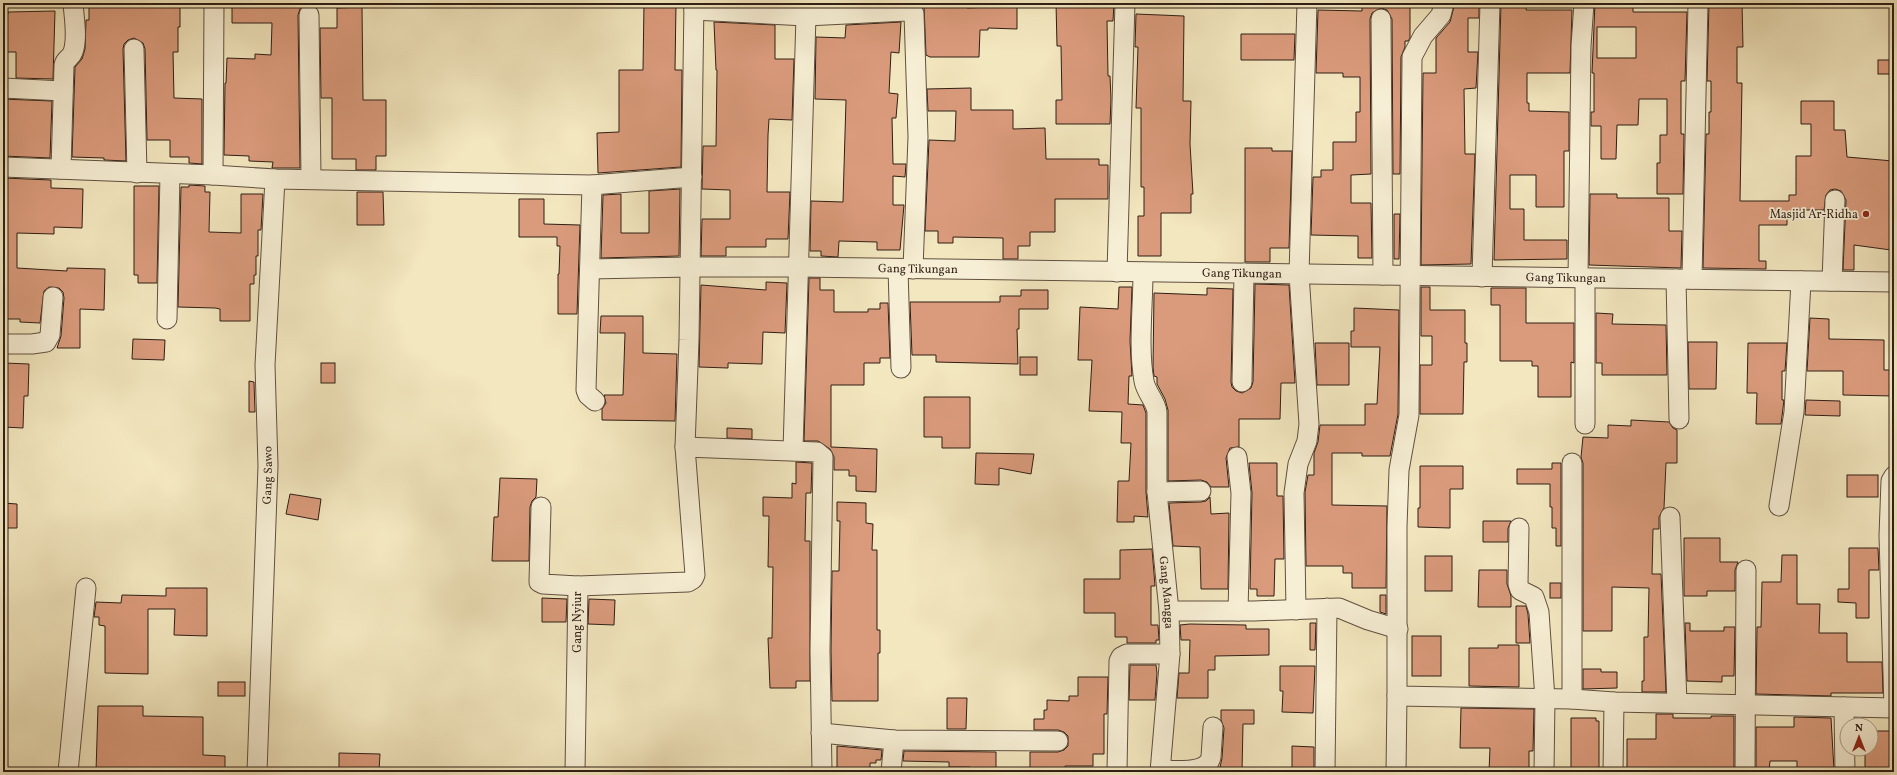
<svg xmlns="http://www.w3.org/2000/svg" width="1897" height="775" font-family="Vollkorn,serif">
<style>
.building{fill:#da9b7c;stroke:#2f1e15;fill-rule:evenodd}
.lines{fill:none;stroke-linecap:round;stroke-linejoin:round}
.street-casing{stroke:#605040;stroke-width:21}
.street{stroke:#f7efd5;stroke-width:19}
.poi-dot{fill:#8f2418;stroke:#f7efd5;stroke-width:1.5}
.labels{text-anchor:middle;stroke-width:3.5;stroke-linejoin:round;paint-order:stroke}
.poi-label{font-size:12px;fill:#2f1e15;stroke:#f7efd5;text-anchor:end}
.street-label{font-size:12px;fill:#2f1e15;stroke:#f7efd5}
</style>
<rect width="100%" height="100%" fill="#f3e7bf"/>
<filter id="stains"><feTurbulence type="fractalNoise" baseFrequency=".005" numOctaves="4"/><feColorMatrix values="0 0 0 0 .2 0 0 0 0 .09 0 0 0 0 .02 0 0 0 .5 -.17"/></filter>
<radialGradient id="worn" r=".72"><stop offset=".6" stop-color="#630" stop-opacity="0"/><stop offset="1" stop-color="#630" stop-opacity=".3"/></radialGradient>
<!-- building -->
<g class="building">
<path d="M151 3 180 4V27H178V52H173L174 98 202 99V164L189 163V157H170V140H147L145 49 143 43 134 38 128 40 124 44 123 49 126 161 104 160V158L72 157 75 67 82 59 85 49 86 20H89V5Z"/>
<path d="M232 3H255V6H301L298 15 300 168H272L273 162 249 161V156L224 155 225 83H226L227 58 255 59V54L271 55 272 23H232Z"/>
<path d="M644 3H676L675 70H682L681 167 598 173 597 133 619 132V70H643Z"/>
<path d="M1056 3H1114L1113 21H1107L1108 76H1110L1111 99 1110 124H1056V100H1062L1061 46H1057Z"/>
<path d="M1362 3H1410V38L1408 41H1405V47L1401 57 1400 174H1393L1392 19 1387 10 1381 8 1372 13 1370 19 1371 174 1351 175V203H1371L1372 258H1358V236L1311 235 1313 177H1321V170H1333V142H1356V112H1360V77H1343V73H1316L1318 10 1362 11Z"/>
<path d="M1455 3H1479V18H1468V52H1478L1476 88 1464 89 1465 154H1475L1471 264 1421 265 1423 73H1436V38L1450 22Z"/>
<path d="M1501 3H1527L1526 10H1572L1570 73H1527V103H1529V111L1569 112V151H1564V207H1536V175H1510V209H1524V240H1567V259L1494 260Z"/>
<path d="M1595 3H1628V6H1633V12H1687L1685 81H1681V134H1684L1683 194H1657V163H1660V135H1667V99H1639L1638 125H1617L1616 159H1601V126H1591V112H1594V73H1592ZM1597 27H1636V58H1597Z"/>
<path d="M1709 3H1742L1743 47H1737V83H1742L1740 201H1789V195H1796V156H1811V124H1801V101H1834V130H1845L1847 157 1893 161 1891 250 1854 245V270H1843L1846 200 1841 191 1835 189 1830 190 1826 195 1824 210H1796V215H1787V225H1759V261H1766V269L1703 268 1706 134H1709V112H1711V81H1707Z"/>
<path d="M924 6H967V8L1017 6V29L988 28V30H980L979 57H930L926 55Z"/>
<path d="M362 7 363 100H386V156H376V170H356V159H332V98H321L320 28H337V8Z"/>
<path d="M55 11 53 79 16 78V52H3V14H8V12Z"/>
<path d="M1136 14 1184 16 1183 101H1191L1190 144 1193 194H1191V213H1161V256H1138V216H1144V187H1141V108H1136L1138 47H1135Z"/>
<path d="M714 22 775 25V59H794L792 120 769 119 768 135 767 192H790L788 239H766V247H726V256H701L702 219H730V190L702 189 703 146H716L717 70H716Z"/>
<path d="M901 22 899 53 891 52 889 93 898 94 896 118H892L893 164H906L905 177 893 176V205H904L900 250H877V242L839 241 838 257 821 256V251H810L811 201 843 202 846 100 815 99 816 37 845 38 846 25Z"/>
<path d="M1241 34H1295L1294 60H1241Z"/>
<rect x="1878" y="60" width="16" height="14"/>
<path d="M971 88V110H1013V129L1045 128 1046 159H1099V165H1108V199H1055V232H1030V246H1018V259H1003V238L953 237V243H938V231H925L929 140 955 141 956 111H928L927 89Z"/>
<path d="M3 99 52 101 50 158 3 156Z"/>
<path d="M1245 148H1272V151H1292L1289 248H1270V262H1245Z"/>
<path d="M3 178 51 180V188L83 189 82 228 54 227V234L17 233V268L67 271V268L105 269 104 310 80 309V348H57L61 336 64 298 63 292 59 288 49 287 44 291 40 323 20 322V319H3Z"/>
<path d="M189 185 205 186V192H210L209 232 241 233V194H263L261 230H258V256H256V275H254V284H250V321H220V309L215 308 178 307 181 187H189Z"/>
<path d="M134 186H159L157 283H138V275H134Z"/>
<path d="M680 189 679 256 601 258 603 195 621 194V233H649V191Z"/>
<path d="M357 192H383L384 225H357Z"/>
<path d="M1590 194H1617V198H1669V231H1682L1681 268 1589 265Z"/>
<path d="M519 199H544V224L580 225 577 314H558V274H559L560 246H557V237H519Z"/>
<path d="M1394 214H1400L1399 259H1394Z"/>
<path d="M809 278H820V290H834V312H868V309H880V303H888L890 358H880V363H864V385H831V447L877 449 876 492 856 491V476H849V470H834V457L830 449 818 441H804Z"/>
<path d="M766 282 787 283 785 333 763 332 762 364 728 363V368L699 367 701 285 766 290Z"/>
<path d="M1255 284 1289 285 1295 383H1281L1280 419H1239V447L1230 448 1226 458 1229 487H1211L1207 482 1201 480 1168 481V410L1165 399 1157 384V377L1154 376 1153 367 1154 293 1207 295V288L1233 289 1231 382 1232 387 1236 391 1242 393 1251 388 1253 382Z"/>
<path d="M1119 287H1132L1130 341 1132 376H1129L1128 404 1143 405 1146 413V492L1148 517 1134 516V522H1117L1118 481H1129L1131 443H1121L1122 412 1089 411 1092 360H1078L1080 307 1118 309Z"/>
<path d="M1421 287H1430V310H1465V343H1467V362H1464L1463 414H1420V365H1432V336H1421Z"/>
<path d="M1491 288H1526V323H1574V363L1571 362V397H1538V366H1532V361H1500V305H1491Z"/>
<path d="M1021 290H1048V309H1019V329H1017L1018 364 936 362V355H912L910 302H1000V296H1021Z"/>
<path d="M1354 308 1399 310 1398 414 1390 456H1362V453H1332V505L1387 506 1386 588H1352V573H1343V566H1306L1305 492 1308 475H1314V453L1318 442 1320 425H1365V404H1377L1380 347H1351V331H1354Z"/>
<path d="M1596 313 1613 314 1612 324 1666 325 1667 375H1602V363H1596Z"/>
<path d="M601 316H643V353L677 354 675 421 602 420V409L606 403 604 395H623L625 333H600Z"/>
<path d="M1810 318 1829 319V339L1884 340V370H1894V396L1843 395V371H1807Z"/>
<path d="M133 339 165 340 164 360 132 359Z"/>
<path d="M1688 342H1717L1716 389H1689Z"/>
<path d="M1315 343H1349V385H1317Z"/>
<path d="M1748 343H1787L1785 371H1782V400H1784L1781 424H1756L1757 393H1747Z"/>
<rect x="1020" y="357" width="17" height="18"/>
<path d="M4 363 29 364 28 396H24L23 428 3 427Z"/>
<rect x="321" y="363" width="14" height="20"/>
<path d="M249 381 254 382 255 412H249Z"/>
<path d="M924 397H970V448H942V437H924Z"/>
<path d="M1806 400 1840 401V416L1805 415Z"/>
<path d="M1631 420 1669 422 1673 428 1677 430V463H1666L1664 508 1659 517V529H1653L1652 574H1661L1666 692H1642V681H1644V637H1648L1649 588 1612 587V631H1583V463L1581 457 1583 437 1608 438V425L1631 426Z"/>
<path d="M727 428 752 429V439L727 438Z"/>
<path d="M976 453 1034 454 1031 474 999 468V485L975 484Z"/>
<path d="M796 462 812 463 811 493H806L805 541H810V681H796V688H770L768 638H772L773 567H768L769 516H763V497L792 498V483L796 484Z"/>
<path d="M1249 463H1277V496H1283L1284 559H1275L1274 596H1257V589H1250L1252 493Z"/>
<path d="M1552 463H1561V546H1556V528H1552V507H1550V484H1517V469H1552Z"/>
<path d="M1420 466H1463V489H1450V528L1418 527V508H1420Z"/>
<rect x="1847" y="475" width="31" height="22"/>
<path d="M500 478 537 479 536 497 532 501 530 507 529 561H492L494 517H498Z"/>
<path d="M290 494 321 499 318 520 286 514Z"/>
<path d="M1210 497 1211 514 1229 513 1228 589H1201L1200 547 1173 546 1169 503 1201 502 1206 501Z"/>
<path d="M837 502 866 503V523L873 524 872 550H877V630H880V653H878V701H832L831 651 832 571H839L840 521H837Z"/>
<path d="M3 503 17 504V528H3Z"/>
<path d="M1483 521H1511L1508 528V542H1483Z"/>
<path d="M1684 538H1720V562H1738L1735 570V591H1707V596H1684Z"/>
<path d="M1849 548H1878L1879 570H1869V618H1856V603L1838 602V589H1849Z"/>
<path d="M1152 549 1155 586H1151V625H1158L1159 640H1156V643H1127V637H1115V613H1084V579H1120V550Z"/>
<path d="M1782 555H1797V604H1820L1819 633H1847V662H1882L1883 693H1831V696L1756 694 1757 627H1761L1762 582H1781Z"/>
<rect x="1425" y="556" width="27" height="35"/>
<path d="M1479 570H1507V584L1511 596V607H1478Z"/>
<rect x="1550" y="583" width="11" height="15"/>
<path d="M166 588H207V636L174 635 175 609H148V674L105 673V626L99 625V617H94L96 602 121 603 122 595 166 596Z"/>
<path d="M1380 595H1386V614L1380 612Z"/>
<path d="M542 598 567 599 566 622H542Z"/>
<path d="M589 599 615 600 614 625 588 624Z"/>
<path d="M1516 606H1526L1528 614 1530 643H1516Z"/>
<path d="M1310 623H1316L1315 650H1310Z"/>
<path d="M1685 623H1690V631H1724V627H1735L1734 676H1722V682L1687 681Z"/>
<path d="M1190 624 1246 625V629H1269V655L1215 656V670H1208V698H1177L1179 673H1189L1190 640H1181L1180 625Z"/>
<rect x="1412" y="636" width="29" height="40"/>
<path d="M1498 645H1519V687L1469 686V648H1498Z"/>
<path d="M1130 665H1156L1157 673 1155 700H1129Z"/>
<path d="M1280 666H1315L1313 713 1282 712 1283 691H1280Z"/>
<path d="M1583 669H1601V672H1617V688L1583 689Z"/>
<path d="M1078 677H1108L1107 714H1104V754H1093V766H1065V772H1030V752H1058L1064 750 1068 746V736L1064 732 1058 730H1034V719H1044V710H1047V700L1069 701V696H1078Z"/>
<rect x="218" y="682" width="27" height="14"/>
<path d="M947 698H967L966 729H947Z"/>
<path d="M98 706H143V716L203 717V755L225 756V772H96Z"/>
<path d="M1461 708 1534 709 1533 751H1529V772H1489L1490 748H1460Z"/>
<path d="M1221 710H1254V724H1243L1242 772H1219L1222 758 1224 728 1221 720Z"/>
<path d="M1656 714H1673V718H1711V716H1734V771L1699 772V768H1627V739H1656Z"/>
<path d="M1794 717 1831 718 1834 770 1797 769V761H1770L1769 771H1756V727H1794Z"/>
<path d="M1571 718H1596V721H1599V772H1571Z"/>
<path d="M1871 731H1894V772H1865V749H1871Z"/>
<path d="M837 746 882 750 881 760H876V763H870V772H837Z"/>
<path d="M1292 746 1314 747V771H1292Z"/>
<path d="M904 751 996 752V771H970V767H949V762L903 761Z"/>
<path d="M339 753 380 754 379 771 339 770Z"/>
</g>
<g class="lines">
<!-- street casing -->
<g class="street-casing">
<g id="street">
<path d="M1444 3 1441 15 1423 36 1412 57 1409 415 1399 470 1397 527V696L1572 699 1614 702 1894 708"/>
<path d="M694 10 806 16 907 11 914 14 918 137 913 269"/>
<path d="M309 15 311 178"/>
<path d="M1381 19 1383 275"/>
<path d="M134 49 137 173"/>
<path d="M3 88 63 91"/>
<path d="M3 167 213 175 275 179 592 185 692 177"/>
<path d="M61 169 64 65C65 59 71 58 73 52 78 38 74 18 73 3"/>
<path d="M213 175 214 3"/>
<path d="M592 185 586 390 588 395 595 401"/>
<path id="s1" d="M590 269 690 267H799L1894 282"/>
<path d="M898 269 901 368"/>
<path d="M1117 272 1125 3"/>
<path id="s2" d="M1143 272C1143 307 1138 347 1144 381 1146 393 1156 401 1157 412V492L1169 611 1170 654 1160 772"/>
<path d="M1482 277 1490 3"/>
<path d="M1578 278 1581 46 1584 3"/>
<path d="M1585 278V424"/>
<path d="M1676 279 1679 419"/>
<path d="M1692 279 1698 3"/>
<path d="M1832 281 1835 200"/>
<path d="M167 319 170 174"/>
<path d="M3 344H32L46 342 50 335 53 297"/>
<path d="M1242 382 1244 273"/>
<path d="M685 447 817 452 823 457 820 651 822 772"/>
<path d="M793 450 806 16"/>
<path d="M1237 457 1241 493 1238 611"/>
<path d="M1157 492 1201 491"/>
<path d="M1779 506 1794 412 1801 281"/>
<path d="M541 507 539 582 543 584 578 586 575 772"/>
<path d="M1670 517 1677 703"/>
<path d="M1519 528 1518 584 1520 590 1534 597 1539 612 1545 699 1544 772"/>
<path d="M578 586 688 582 693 579 695 575 685 447 689 340 694 3"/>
<path d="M1296 610 1294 493 1298 464 1307 441 1309 424 1299 274 1307 3"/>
<path d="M1169 611H1254L1339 608 1368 620 1398 629"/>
<path d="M1572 699V463"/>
<path d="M1844 707 1845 772"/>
<path d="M1894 708 1889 536 1891 481 1894 476"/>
<path d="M821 733 894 740 1058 741"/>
<path d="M1160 770C1174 770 1207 775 1211 757L1213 727"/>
<path d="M68 772 86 588"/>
<path id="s3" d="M257 772 268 466 265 365 275 179"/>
<path d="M891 772 894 740"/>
<path d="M1117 772 1119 661 1121 657 1127 654H1170"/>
<path d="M1325 772 1327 608"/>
<path d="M1396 772 1397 696"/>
<path d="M1613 772 1614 702"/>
<path d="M1745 772 1746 570"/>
</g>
</g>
<!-- street -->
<use href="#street" class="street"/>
</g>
<!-- markers -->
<circle class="poi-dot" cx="1866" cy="214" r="4"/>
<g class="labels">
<!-- poi labels -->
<g class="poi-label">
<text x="1858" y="218">Masjid Ar-Ridha</text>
</g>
<!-- street labels -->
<g class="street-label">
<text dy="4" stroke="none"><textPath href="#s1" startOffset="328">Gang Tikungan</textPath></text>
<text dy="4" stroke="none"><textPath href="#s1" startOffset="652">Gang Tikungan</textPath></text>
<text dy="4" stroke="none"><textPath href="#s1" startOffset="976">Gang Tikungan</textPath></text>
<text dy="4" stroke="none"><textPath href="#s3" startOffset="297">Gang Sawo</textPath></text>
<text dy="4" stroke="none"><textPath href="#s2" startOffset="324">Gang Mangga</textPath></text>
<text transform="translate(577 622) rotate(-90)" y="4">Gang Nyiur</text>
</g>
</g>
<!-- margin -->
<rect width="1897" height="775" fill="none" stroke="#f3e7bf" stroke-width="16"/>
<rect x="4" y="4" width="1889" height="767" fill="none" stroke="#2f1e15" stroke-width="2"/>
<rect x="8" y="8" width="1881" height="759" fill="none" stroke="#2f1e15"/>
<!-- north arrow -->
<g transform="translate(1859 737)"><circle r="19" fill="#f7efd5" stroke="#a79b88"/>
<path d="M0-3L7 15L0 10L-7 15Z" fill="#8f2418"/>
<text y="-6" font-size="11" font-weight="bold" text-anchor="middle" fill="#2f1e15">N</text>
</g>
<rect width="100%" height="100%" filter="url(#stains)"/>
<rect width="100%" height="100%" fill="url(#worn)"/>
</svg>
